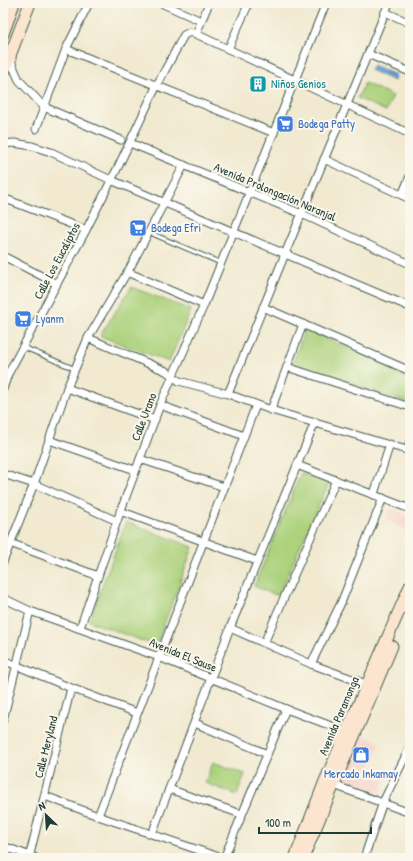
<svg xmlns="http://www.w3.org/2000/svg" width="413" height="861" font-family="'Patrick Hand',sans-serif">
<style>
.built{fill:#f7d1c9}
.green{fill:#acd27c;stroke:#668858}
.water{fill:url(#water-waves);stroke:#446e85}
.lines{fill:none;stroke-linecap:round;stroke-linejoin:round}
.lane-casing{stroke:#3e574b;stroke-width:5.5}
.street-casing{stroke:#3e574b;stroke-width:9}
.secondary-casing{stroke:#3e574b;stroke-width:13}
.lane{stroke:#fff;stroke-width:3.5}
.street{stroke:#fff;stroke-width:7}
.secondary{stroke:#fbe5cf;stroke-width:11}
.labels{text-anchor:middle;stroke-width:4;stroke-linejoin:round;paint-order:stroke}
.culture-label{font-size:12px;fill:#0d838f;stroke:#fbf7ec;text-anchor:start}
.shop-label{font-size:12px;fill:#366cbe;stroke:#fbf7ec;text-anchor:start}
.street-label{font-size:12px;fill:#1f3d34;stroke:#fbf7ec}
</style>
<defs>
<pattern id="water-waves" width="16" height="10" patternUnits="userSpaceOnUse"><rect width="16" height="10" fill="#689fd6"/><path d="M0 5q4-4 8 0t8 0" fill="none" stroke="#5583ae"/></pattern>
</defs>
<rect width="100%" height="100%" fill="#fbf7ec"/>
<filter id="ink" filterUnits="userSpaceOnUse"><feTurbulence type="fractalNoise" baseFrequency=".025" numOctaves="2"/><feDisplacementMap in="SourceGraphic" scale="8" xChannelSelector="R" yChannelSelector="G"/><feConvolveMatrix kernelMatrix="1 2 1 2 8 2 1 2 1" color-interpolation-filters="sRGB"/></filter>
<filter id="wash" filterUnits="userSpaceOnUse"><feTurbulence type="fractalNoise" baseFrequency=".012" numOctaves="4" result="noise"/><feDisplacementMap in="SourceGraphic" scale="16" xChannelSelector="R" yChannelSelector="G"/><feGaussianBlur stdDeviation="0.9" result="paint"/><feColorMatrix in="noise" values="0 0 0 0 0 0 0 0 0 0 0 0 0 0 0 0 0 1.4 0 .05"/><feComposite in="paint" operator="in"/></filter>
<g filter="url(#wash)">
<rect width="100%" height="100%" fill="#f1e9d0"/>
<!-- built -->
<g class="built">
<path d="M391 508 410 517V531L385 520Z"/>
<path d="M358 733 380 743 369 768 387 776 380 793 339 775Z"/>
</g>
<!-- green -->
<g class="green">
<path d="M365 83 393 96 386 111 357 98Z"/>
<path d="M131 287 191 310 169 362 100 336Z"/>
<path d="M305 329 410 375V403L292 365Z"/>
<path d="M301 473 329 483 278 596 254 586Z"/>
<path d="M126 522 193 547 156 646 89 621Z"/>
<path d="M213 762 245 774 237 795 205 783Z"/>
</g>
<!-- water -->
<path class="water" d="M373 65 396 75 394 81 370 70Z"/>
</g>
<g filter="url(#ink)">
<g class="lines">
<!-- lane casing -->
<g class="lane-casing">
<g id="lane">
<path d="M148 232 221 263"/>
<path d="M23 347 75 369"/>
</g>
</g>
<!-- street casing -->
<g class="street-casing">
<g id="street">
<path d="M161 3 201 21"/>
<path d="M385 12 410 23"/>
<path d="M196 34 209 3"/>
<path d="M66 49 274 133"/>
<path d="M228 49 249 3"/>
<path d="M368 54 410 72"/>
<path d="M12 56V64L19 80 44 107 121 140"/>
<path d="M36 129 66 49 89 3"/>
<path d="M130 143 302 214 410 264"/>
<path d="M3 144 14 143 32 146 51 152 111 180 410 307"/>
<path d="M324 159 410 199"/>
<path d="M402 195 410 176"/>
<path d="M3 198 86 230"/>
<path d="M3 256 57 284"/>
<path d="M127 272 204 305"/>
<path d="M263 307 410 371"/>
<path d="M88 338 166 371 179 381 228 394 271 410 410 451"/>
<path d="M287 367 410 407"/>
<path d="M67 388 155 420"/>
<path d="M3 389 8 374 86 230 119 165 157 85 184 35 190 32 196 34 410 134"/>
<path d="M228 394 285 254 389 3"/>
<path d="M160 405 244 436"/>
<path d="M271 410 303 324"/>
<path d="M49 440 135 470"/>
<path d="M407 450 410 442"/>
<path d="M140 459 224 487"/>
<path d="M297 465 410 509"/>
<path d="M3 474 34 484 117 521"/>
<path d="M374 494 390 444"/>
<path d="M120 511 257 561"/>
<path d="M10 543 98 576"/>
<path d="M3 562 34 484 67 388 88 338 131 266 184 165"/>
<path d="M3 598 30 611 159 657 286 709 350 733"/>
<path d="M80 628 117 521 160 405 204 305 326 3"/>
<path d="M230 628 311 664 366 684"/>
<path d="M264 643 336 480"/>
<path d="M3 660 71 688 137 713"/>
<path d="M311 664 341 603 383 498"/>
<path d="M3 720 30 611"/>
<path d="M195 723 267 754"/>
<path d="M331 784 410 813"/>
<path d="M169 789 241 814"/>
<path d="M45 796 98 816 222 858"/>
<path d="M98 816 256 405"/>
<path d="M152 834 230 628 315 422"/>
<path d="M3 846 36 858"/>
<path d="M29 858 71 688"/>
<path d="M224 858 286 709"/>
<path d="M364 858 383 802 410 747"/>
</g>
</g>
<!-- secondary casing -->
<g class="secondary-casing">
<g id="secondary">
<path d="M3 34 14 3"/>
<path d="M3 74 30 3"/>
<path d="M295 858 325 781 410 586"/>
<path d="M303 858 392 646"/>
</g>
</g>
<!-- lane -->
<use href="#lane" class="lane"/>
<!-- street -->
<use href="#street" class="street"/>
<!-- secondary -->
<use href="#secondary" class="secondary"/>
</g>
</g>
<!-- icons -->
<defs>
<g id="building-square" transform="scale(0.9)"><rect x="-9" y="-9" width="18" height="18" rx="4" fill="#0f9aa8" stroke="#fbf7ec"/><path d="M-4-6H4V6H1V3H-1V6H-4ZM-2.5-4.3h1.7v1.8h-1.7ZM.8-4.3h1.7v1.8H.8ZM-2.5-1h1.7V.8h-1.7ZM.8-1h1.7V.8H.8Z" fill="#fff"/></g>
<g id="supermarket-square" transform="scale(0.9)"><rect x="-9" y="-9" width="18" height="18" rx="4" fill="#3f7fe0" stroke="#fbf7ec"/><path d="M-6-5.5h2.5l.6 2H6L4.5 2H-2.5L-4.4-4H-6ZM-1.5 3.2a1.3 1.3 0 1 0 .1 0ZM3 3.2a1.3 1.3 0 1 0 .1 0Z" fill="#fff"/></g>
<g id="shop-square" transform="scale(0.9)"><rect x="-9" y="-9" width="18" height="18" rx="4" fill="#3f7fe0" stroke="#fbf7ec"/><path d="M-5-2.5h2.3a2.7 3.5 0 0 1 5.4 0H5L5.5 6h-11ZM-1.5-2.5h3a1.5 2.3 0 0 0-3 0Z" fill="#fff"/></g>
</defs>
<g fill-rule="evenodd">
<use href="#building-square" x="258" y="84"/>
<use href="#supermarket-square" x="285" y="124"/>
<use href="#supermarket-square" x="138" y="228"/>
<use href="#supermarket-square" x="23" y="319"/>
<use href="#shop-square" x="361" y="755"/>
</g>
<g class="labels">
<!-- culture labels -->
<g class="culture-label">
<text x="271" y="88">Niños Genios</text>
</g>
<!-- shop labels -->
<g class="shop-label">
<text x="298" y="128">Bodega Patty</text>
<text x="151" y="232">Bodega Efri</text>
<text x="36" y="323">Lyanm</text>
<text x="361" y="778" text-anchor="middle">Mercado Inkamay</text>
</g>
<!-- street labels -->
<g class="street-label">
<text transform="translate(275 192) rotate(23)" y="4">Avenida Prolongación Naranjal</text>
<text transform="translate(57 261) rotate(-62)" y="4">Calle Los Eucaliptos</text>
<text transform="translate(144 417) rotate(-69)" y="4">Calle Urano</text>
<text transform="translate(183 655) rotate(22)" y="4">Avenida El Sause</text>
<text transform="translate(339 716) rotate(-67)" y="4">Avenida Paramonga</text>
<text transform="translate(46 747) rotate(-76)" y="4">Calle Meryland</text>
</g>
</g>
<!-- margin -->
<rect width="413" height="861" fill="none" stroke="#fbf7ec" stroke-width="16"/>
<!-- north arrow -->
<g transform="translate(46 815) rotate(335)" stroke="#fbf7ec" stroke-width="3" paint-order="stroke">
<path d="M0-3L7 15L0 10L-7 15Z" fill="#1f3d34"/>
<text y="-6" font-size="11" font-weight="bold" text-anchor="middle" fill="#1f3d34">N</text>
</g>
<!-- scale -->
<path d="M259 827v6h112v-6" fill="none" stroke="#1f3d34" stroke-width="2"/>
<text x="265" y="827" font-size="12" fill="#1f3d34" stroke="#fbf7ec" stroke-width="3" paint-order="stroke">100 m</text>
</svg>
